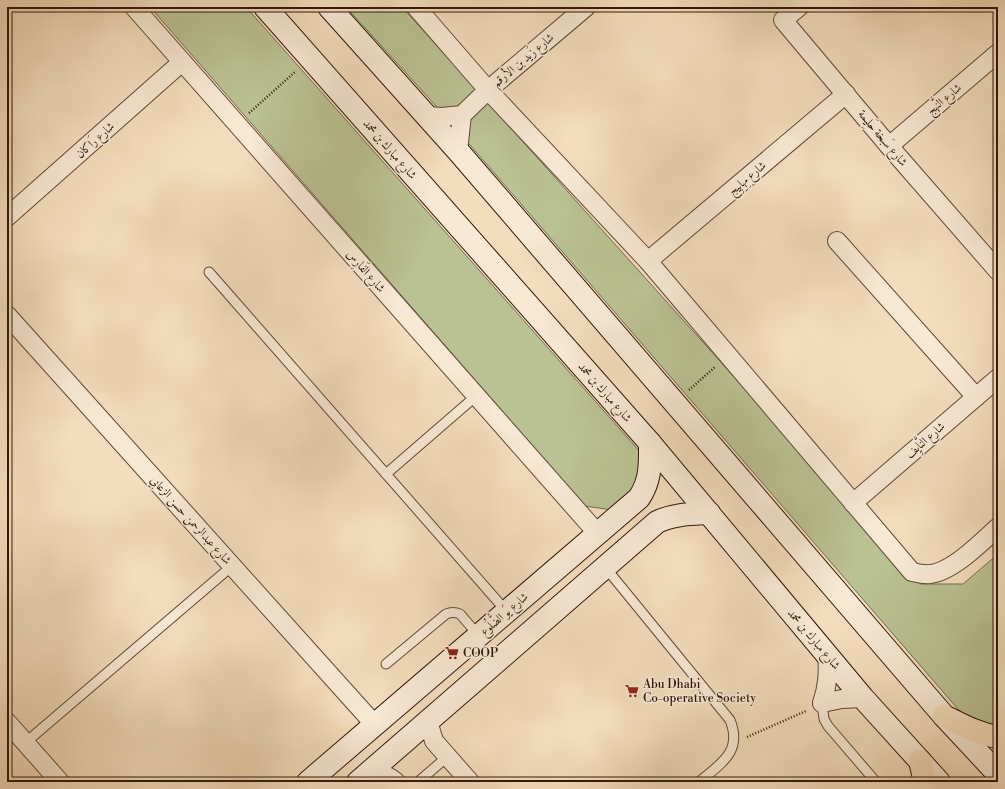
<svg xmlns="http://www.w3.org/2000/svg" width="1005" height="789" font-family="'Libre Bodoni',Amiri,serif">
<style>
.green{fill:#bac192;stroke:#746c4e}
.lines{fill:none;stroke-linecap:round;stroke-linejoin:round}
.lane-casing{stroke:#604938;stroke-width:11}
.street-casing{stroke:#604938;stroke-width:20}
.secondary-casing{stroke:#2f180b;stroke-width:24}
.primary-casing{stroke:#2f180b;stroke-width:24}
.path{stroke:#2f180b;stroke-width:2.5;stroke-dasharray:1 2;stroke-linecap:butt}
.lane{stroke:#f8e9d4;stroke-width:9}
.street{stroke:#f8e9d4;stroke-width:18}
.secondary{stroke:#f8e9d4;stroke-width:22}
.primary{stroke:#f4ddbd;stroke-width:22}
.labels{text-anchor:middle;stroke-width:3;stroke-linejoin:round;paint-order:stroke}
.street-label{font-size:12px;fill:#2f180b;stroke:#f8e9d4}
.poi-label{font-size:12px;fill:#2f180b;stroke:#f8e9d4;text-anchor:start}
</style>
<rect width="100%" height="100%" fill="#f4ddbd"/>
<filter id="stains"><feTurbulence type="fractalNoise" baseFrequency=".005" numOctaves="4"/><feColorMatrix values="0 0 0 0 .2 0 0 0 0 .09 0 0 0 0 .02 0 0 0 .5 -.17"/></filter>
<radialGradient id="worn" r=".72"><stop offset=".6" stop-color="#630" stop-opacity="0"/><stop offset="1" stop-color="#630" stop-opacity=".3"/></radialGradient>
<!-- green -->
<g class="green">
<path d="M150 7H246L642 454 644 474 631 494 612 510 585 506Z"/>
<path d="M346 7H402L920 584H963L998 554V728L963 715 445 116Z"/>
</g>
<g class="lines">
<!-- lane casing -->
<g class="lane-casing">
<g id="lane">
<path d="M209 272 507 612"/>
<path d="M386 474 476 396"/>
<path d="M605 567 730 720C743 752 720 764 699 782"/>
<path d="M386 664 446 614C451 612 455 612 460 614L479 636"/>
<path d="M822 703 824 719 828 726 876 782"/>
<path d="M25 743 232 566"/>
<path d="M418 782 447 757"/>
</g>
</g>
<!-- street casing -->
<g class="street-casing">
<g id="street">
<path d="M134 7 598 534"/>
<path d="M416 7 488 90 648 261 912 572C917 573 924 575 930 574 952 572 982 542 998 527"/>
<path d="M799 7 783 20 889 146 998 271"/>
<path d="M427 116 442 117 462 115 488 90 586 7"/>
<path d="M889 146 998 53"/>
<path d="M458 151 462 115"/>
<path d="M7 217 182 62"/>
<path d="M837 241 976 397"/>
<path d="M648 261 846 94"/>
<path d="M7 315 375 725"/>
<path d="M853 503 998 378"/>
<path d="M822 703C828 686 829 672 827 654"/>
<path d="M822 703 842 699 863 698"/>
<path d="M428 721 434 741 470 782"/>
<path d="M7 722 60 782"/>
<path d="M371 770C380 773 388 775 396 782"/>
</g>
</g>
<!-- secondary casing -->
<g class="secondary-casing">
<g id="secondary">
<path d="M265 7 650 443 863 698 939 782"/>
<path d="M329 7 458 151 944 716 998 774"/>
<path d="M308 782 639 498C651 480 650 465 650 443"/>
<path d="M358 782 657 522C673 514 691 514 709 513"/>
</g>
</g>
<!-- primary casing -->
<g class="primary-casing">
<g id="primary">
<path d="M944 716C962 725 978 734 998 737"/>
<path d="M920 761 925 782"/>
</g>
</g>
<!-- path -->
<g class="path">
<path d="M249 113 296 71"/>
<path d="M689 390 715 367"/>
<path d="M747 737 806 711"/>
</g>
<!-- lane -->
<use href="#lane" class="lane"/>
<!-- street -->
<use href="#street" class="street"/>
<!-- secondary -->
<use href="#secondary" class="secondary"/>
<!-- primary -->
<use href="#primary" class="primary"/>
</g>
<!-- icons -->
<defs>
<g id="supermarket-bare" transform="scale(1.08)"><path d="M-6-5.5h2.5l.6 2H6L4.5 2H-2.5L-4.4-4H-6ZM-1.5 3.2a1.3 1.3 0 1 0 .1 0ZM3 3.2a1.3 1.3 0 1 0 .1 0Z" fill="#8f2418" stroke="#f8e9d4" stroke-width="2.5" paint-order="stroke"/></g>
</defs>
<g fill-rule="evenodd">
<use href="#supermarket-bare" x="452" y="653"/>
<use href="#supermarket-bare" x="632" y="691"/>
</g>
<g class="labels">
<!-- street labels -->
<g class="street-label">
<text transform="translate(523 60) rotate(-40)" y="4">شارع زَيد بن الأرقم</text>
<text transform="translate(944 99) rotate(-40)" y="4">شارع النَّهج</text>
<text transform="translate(883 138) rotate(50)" y="4">شارع سَبخة حَلِيمة</text>
<text transform="translate(95 140) rotate(-42)" y="4">شارع رَاكان</text>
<text transform="translate(390 149) rotate(49)" y="4">شارع مبارك بن محمد</text>
<text transform="translate(747 178) rotate(-40)" y="4">شارع مِهابِيج</text>
<text transform="translate(366 271) rotate(49)" y="4">شارع الفَارِس</text>
<text transform="translate(605 392) rotate(49)" y="4">شارع مبارك بن محمد</text>
<text transform="translate(925 440) rotate(-41)" y="4">شارع النَّايِف</text>
<text transform="translate(191 520) rotate(48)" y="4">شارع عبدالرحمن حسن الزعابي</text>
<text transform="translate(504 614) rotate(-41)" y="4">شارع يَو الضُّلُوع</text>
<text transform="translate(814 639) rotate(50)" y="4">شارع مبارك بن محمد</text>
</g>
<!-- poi labels -->
<g class="poi-label">
<text x="463" y="657">COOP</text>
<text x="643" y="688">Abu Dhabi<tspan x="643" dy="14">Co-operative Society</tspan></text>
</g>
</g>
<!-- margin -->
<rect width="1005" height="789" fill="none" stroke="#f4ddbd" stroke-width="24"/>
<rect x="8" y="8" width="989" height="773" fill="none" stroke="#2f180b" stroke-width="2"/>
<rect x="12" y="12" width="981" height="765" fill="none" stroke="#2f180b"/>
<rect width="100%" height="100%" filter="url(#stains)"/>
<rect width="100%" height="100%" fill="url(#worn)"/>
</svg>
